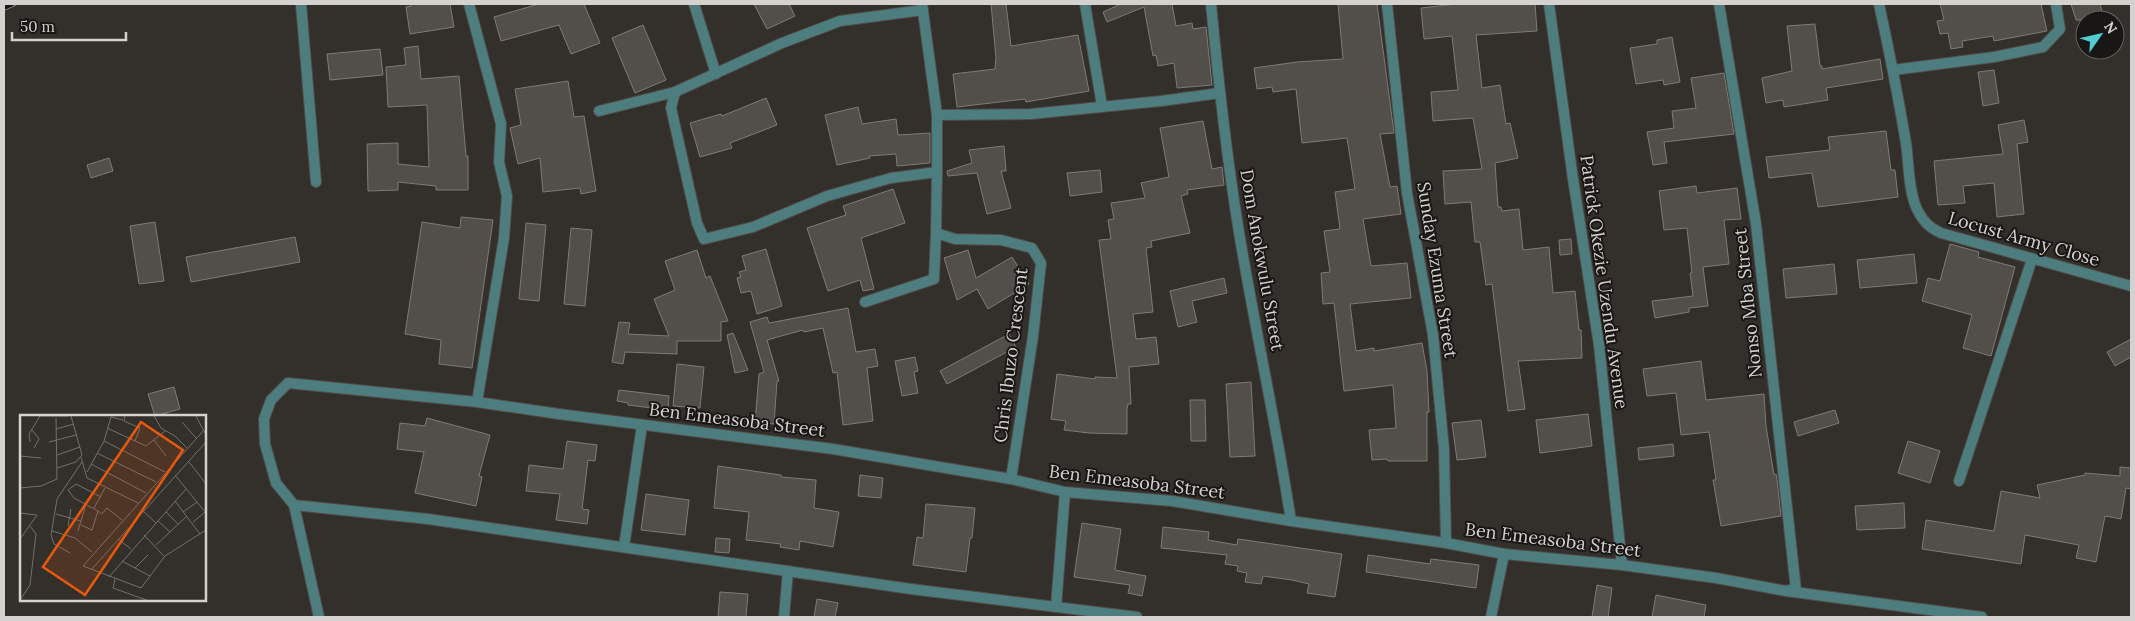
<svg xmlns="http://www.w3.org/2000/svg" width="2135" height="621" font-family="Lora,serif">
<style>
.building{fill:#524e49;stroke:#7f7a75}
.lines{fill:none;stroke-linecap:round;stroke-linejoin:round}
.street-casing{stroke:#504c48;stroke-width:12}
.street{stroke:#4e7d7f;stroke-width:10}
.rail-casing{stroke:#8b8884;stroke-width:5.5}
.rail{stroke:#191715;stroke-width:4;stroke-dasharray:11;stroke-linecap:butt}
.labels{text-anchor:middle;stroke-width:4;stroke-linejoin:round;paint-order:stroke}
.street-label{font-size:18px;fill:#d4d1ce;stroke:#191715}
.inset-road{fill:none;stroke:#73706c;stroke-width:1}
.view{fill:#e8590c;fill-opacity:0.15;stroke:#e8590c;stroke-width:2.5}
.inset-edge{fill:none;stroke:#d4d1ce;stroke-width:2.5}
</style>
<rect width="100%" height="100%" fill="#332f2b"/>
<!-- building -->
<g class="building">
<path d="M411 4H450L454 27 410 34 406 7 411 6Z"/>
<path d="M539 4H584L600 43 571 54 559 25 501 41 494 17Z"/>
<path d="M754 4H789L795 16 767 29Z"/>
<path d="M991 4H1006L1011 46 1078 35 1089 91 1026 102 1025 99 957 107 953 74 995 69 996 58Z"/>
<path d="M1121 4H1172L1176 26 1192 23 1193 29 1206 27 1212 85 1177 88 1174 63 1158 66 1156 55 1153 56 1144 7 1107 22 1103 12Z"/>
<path d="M1338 4H1377L1394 133 1380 134 1390 187 1397 186 1401 214 1363 219 1371 266 1407 263 1411 298 1350 304 1356 351 1374 348V351L1422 343 1427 371 1429 412H1427V461H1388L1387 459 1372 460 1369 430 1396 428 1393 385 1344 391 1334 303 1323 304 1321 273 1330 272 1324 231 1340 229 1335 192 1355 189 1347 138 1302 143 1296 89 1273 92 1272 87 1257 89 1254 68 1297 62 1343 59Z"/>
<path d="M1456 4H1535L1537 31 1476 35 1482 88 1500 85 1506 124 1510 123 1518 158 1495 163 1498 207H1501L1502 211 1519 209 1523 250 1549 247 1553 293 1575 291 1579 330H1581L1582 358 1518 361 1525 409 1508 411 1492 284 1486 285 1480 242H1475L1471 202 1445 204 1443 171 1482 169 1473 118 1433 121 1431 92 1458 90 1452 36 1424 39 1421 8Z"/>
<path d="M1940 4H2041L2047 31 1994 41 1993 36 1962 41 1963 47 1951 49 1948 33 1940 34 1937 21 1944 20Z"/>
<path d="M2071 4H2100L2104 20H2076Z"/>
<path d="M1815 24 1820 66H1822V69L1880 59 1883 79 1826 88 1828 100 1784 107 1783 100 1766 103 1762 78 1792 71 1787 26Z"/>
<path d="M643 25 666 80 635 93 612 38Z"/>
<path d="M1672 37 1680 82 1664 85 1663 80 1636 84 1630 48 1657 44V40Z"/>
<path d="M418 46 421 79 459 76 466 156H468V190H436V186L398 182V190L368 191 367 144 398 143V164L429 167 427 105 388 107 386 67 406 65 404 48Z"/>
<path d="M380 49 383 75 330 80 327 54Z"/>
<path d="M1994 70 1999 103 1983 106 1978 72Z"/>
<path d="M1724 73 1734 134 1664 142 1667 163 1653 165 1647 132 1674 128 1672 111 1696 108 1691 78Z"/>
<path d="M568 81 574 117 584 116 596 191 581 194 580 188 543 192 540 158 518 164 510 128 521 125 515 89Z"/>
<path d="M766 98 777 125 730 143 732 148 700 157 690 123 721 114 722 116Z"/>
<path d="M858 107 862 124 896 119 898 135 930 133V163L897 166 896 154 869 156 870 158 837 165 825 115Z"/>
<path d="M2024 120 2028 142 2017 144 2024 214 1997 217 1994 183 1963 186 1965 203 1938 205 1934 161 2003 154 1998 125Z"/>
<path d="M1203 121 1212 169 1222 167 1224 185 1187 190 1188 194 1181 196 1190 233 1151 241 1152 247 1146 248 1153 312 1133 314 1136 339 1156 337 1159 364 1129 367 1131 404H1128L1127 409V434L1089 433 1064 430 1066 421 1051 419 1057 374 1095 379V377L1117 378 1099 240 1111 239 1108 220 1114 219 1111 203 1145 198 1141 183 1169 177 1160 128Z"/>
<path d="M1886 131 1891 170H1895L1898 197 1818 207 1812 173 1769 178 1766 157 1830 150 1828 137Z"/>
<path d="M1004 146 1006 171H1001L1011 208 987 214 977 173 948 176 947 171 972 163 969 150Z"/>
<path d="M109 158 113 171 91 178 87 165Z"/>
<path d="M1100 170 1102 192 1070 196 1067 173Z"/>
<path d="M1696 186 1697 193 1737 188 1741 219 1724 220 1729 264 1703 267 1708 306 1689 308V312L1655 318 1652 301 1693 296 1690 273H1692L1687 228 1664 230 1659 191Z"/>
<path d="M893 189 905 223 861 238 874 289 863 291 860 280 828 291 807 228 846 215 843 206Z"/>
<path d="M461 217 493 220 472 368 439 364 441 340 405 334 422 222 460 228Z"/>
<path d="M155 222 164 281 139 284 130 226Z"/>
<path d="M526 223 546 225 539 301 519 299Z"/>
<path d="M571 228 592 230 585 306 564 304Z"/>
<path d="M295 237 300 262 191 282 186 257Z"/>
<path d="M1571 239 1572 254 1560 255 1559 240Z"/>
<path d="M1950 244 1979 252 1978 257 2015 267 1991 356 1963 348 1972 315 1922 301 1928 278 1940 281Z"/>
<path d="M766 249 782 306 757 314 751 291 741 293 737 278 741 277 739 272 746 270 742 256Z"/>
<path d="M697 250 706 278 710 276 728 321 721 322V341H677V354L625 352 623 364 612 362 619 322 630 323 628 334 669 336 654 299 675 290 665 261Z"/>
<path d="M968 250 976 278 1012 257 1029 284 988 309 977 289 957 300 944 258Z"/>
<path d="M1914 254 1917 283 1860 288 1857 260Z"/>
<path d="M1834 264 1837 294 1786 298 1783 269Z"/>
<path d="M1224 278 1227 293 1192 301 1197 322 1178 327 1170 291Z"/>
<path d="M848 308 856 352 875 349 878 366 867 368 873 421 843 425 837 372 833 373 823 328 804 332 803 330 767 340 779 381H777L774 424 755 422 759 374 764 372 750 322 767 317 769 323Z"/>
<path d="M733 333 748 370 735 373 727 335Z"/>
<path d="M1009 334 1016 347 947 384 940 371Z"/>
<path d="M2131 339V357L2115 366 2107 352Z"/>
<path d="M915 357 918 371 914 372 918 393 902 396 895 361Z"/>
<path d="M1701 361 1706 400 1764 394 1766 426 1774 475 1776 474 1777 480 1781 516 1721 526 1713 480H1716L1709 432 1681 435 1676 393 1647 396 1643 369Z"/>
<path d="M677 364 704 367 700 408 673 406Z"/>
<path d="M1251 382 1255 456 1230 457 1226 384Z"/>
<path d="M174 387 180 409 155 416 148 394Z"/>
<path d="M619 390 669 396 668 410 628 405V403L617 401Z"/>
<path d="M1190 400H1205L1206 441H1191Z"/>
<path d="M1835 410 1839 423 1798 436 1794 422Z"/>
<path d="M1588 414 1592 446 1540 453 1536 420Z"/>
<path d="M427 418 490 435 479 476 482 477 476 506 415 493 424 452 397 449 400 423 425 426Z"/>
<path d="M1481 420 1486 457 1457 460 1452 423Z"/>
<path d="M567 441 597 445 595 461 588 460 582 509 589 510 587 524 556 520 560 494 526 491 529 465 563 469Z"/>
<path d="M1908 441 1940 451 1930 483 1898 473Z"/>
<path d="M1673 444 1674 456 1639 460 1638 448Z"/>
<path d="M718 466 781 475V477L816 480 814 508 839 512 833 547 800 541 799 550 780 547 781 544 746 540 749 512 714 508Z"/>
<path d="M2120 467 2131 468V489L2126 488 2121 519 2105 516 2096 562 2076 558 2079 545 2025 535 2021 564 1922 549 1926 520 1994 531 2001 491 2040 498 2037 485 2085 475V473L2120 476Z"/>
<path d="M860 475 883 478 881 498 858 496Z"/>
<path d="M646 494 689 500 685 535 641 530Z"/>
<path d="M1904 503 1905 528 1857 530 1855 506Z"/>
<path d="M926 504 975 508 972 538H970L966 572 913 565 917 537 923 538Z"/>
<path d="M1082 523 1121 529 1115 570 1146 576 1142 596 1128 593 1130 585 1074 577Z"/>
<path d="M1163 527 1209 532 1208 540 1237 545 1238 539 1342 554 1335 597 1307 593 1309 584 1292 580 1263 576 1261 584 1245 582 1247 573 1237 571 1238 566 1225 564 1227 555 1161 548Z"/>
<path d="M716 538 730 539 729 553 715 552Z"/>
<path d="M1368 555 1430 564 1431 559 1479 565 1476 588 1366 572Z"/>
<path d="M1597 585 1612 588 1608 617H1592Z"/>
<path d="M720 592 748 594 746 617H718Z"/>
<path d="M1656 595 1706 605 1704 617H1652Z"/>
<path d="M817 599 838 603 835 617H814Z"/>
</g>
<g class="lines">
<!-- street casing -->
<g class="street-casing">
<g id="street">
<path d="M301 4 316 182"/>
<path d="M469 4 501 124 499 162 507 196 504 238 477 402"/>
<path d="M694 4 716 74"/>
<path d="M922 4 937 115V172"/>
<path d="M1085 4 1102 106"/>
<path d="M1211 4C1218 78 1226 152 1238 226 1254 325 1276 422 1291 521"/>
<path d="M1387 4 1407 193 1433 335 1444 449 1446 543"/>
<path d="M1549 4 1573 179 1599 345 1622 565"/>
<path d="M1719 4 1756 224 1796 590H1789"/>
<path d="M1879 4C1889 50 1898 96 1906 143 1909 163 1908 187 1916 207 1922 220 1928 227 1941 233L2131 286"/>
<path d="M1893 70 1994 57 2043 47 2060 29 2056 4"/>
<path d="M675 92 671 108 697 223 704 239 753 227 827 196 891 178 937 172 936 233 955 239 1001 240 1032 248 1041 263 1033 336 1011 479"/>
<path d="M599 111 675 92 782 43 840 21 923 10"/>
<path d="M937 115 1031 114 1161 101 1220 93"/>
<path d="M865 302 934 279 936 233"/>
<path d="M1959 481 2032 259"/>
<path d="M294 505 428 519 911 589 1137 617"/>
<path d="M624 547 642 425"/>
<path d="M1056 607 1065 492"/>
<path d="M319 617 294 505 276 483 265 444 264 419 271 400 288 383 477 402 559 414 833 449 1011 479 1065 492 1172 501 1291 521 1446 543 1504 554 1622 565 1716 578 1786 591 1982 617"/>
<path d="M784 617 788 571"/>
<path d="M1491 617 1504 554"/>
</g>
</g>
<!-- street -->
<use href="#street" class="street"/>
<!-- rail casing -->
<g class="rail-casing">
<path id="rail" d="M4 8 13 4"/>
</g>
<!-- rail -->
<use href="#rail" class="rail"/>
</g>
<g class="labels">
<!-- street labels -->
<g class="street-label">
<text transform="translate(2024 239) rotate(16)" y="6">Locust Army Close</text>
<text transform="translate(1262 260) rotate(80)" y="6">Dom Anokwulu Street</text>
<text transform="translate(1437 270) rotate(81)" y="6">Sunday Ezuma Street</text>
<text transform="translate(1604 282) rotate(82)" y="6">Patrick Okezie Uzendu Avenue</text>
<text transform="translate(1748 303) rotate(-96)" y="6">Nonso Mba Street</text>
<text transform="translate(1011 355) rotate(-83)" y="6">Chris Ibuzo Crescent</text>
<text transform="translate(737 420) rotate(7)" y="6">Ben Emeasoba Street</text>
<text transform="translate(1137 482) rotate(7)" y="6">Ben Emeasoba Street</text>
<text transform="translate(1553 540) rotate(7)" y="6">Ben Emeasoba Street</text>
</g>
</g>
<!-- overview -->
<g transform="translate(20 415)">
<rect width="186" height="186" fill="#332f2b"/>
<path class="inset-road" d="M18 1H48M105 1 104 6 120 13 115 26M134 1 141 13 155 21 167 33M176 1 186 20M162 7 176 23M87 13 126 31 145 16M36 14 54 9M12 15 19 24 14 33M184 15 63 151 121 173 145 141 186 115M134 25 146 41M84 26 145 57M10 27 9 19 20 1M29 27 56 20M77 38 136 67M37 40 60 32M0 41 21 43M61 42 67 63 118 88M169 47 186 69M71 49 126 78M37 53 56 47 62 40 51 1M67 57 84 26 91 2 103 5M155 60 186 98M0 73 21 71 37 64 36 3M155 86 180 119M74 93 85 73M78 96 54 83 48 75 56 69 81 82M123 96 136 108M146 97 158 109M163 97 177 87M0 98 17 100 0 124M36 99 61 106M138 106 150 117M173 107 185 97M61 110 72 115 78 96 82 99 87 93 102 105M48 111 51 94M32 116 55 123 72 137M58 116 66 89M124 120 144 141M98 124 111 134M136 130 167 101M50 138 34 129 31 120 37 84 62 47M102 146 130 161M115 153 128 140M71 155 186 27M89 162 166 74M95 164 93 173 129 186M0 185 10 170 16 119 10 111"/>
<path class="view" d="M121 7 163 35 65 180 23 152Z"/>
<rect width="186" height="186" class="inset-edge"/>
</g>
<!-- border -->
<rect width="2135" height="621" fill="none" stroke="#d4d1ce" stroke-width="10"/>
<!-- north arrow -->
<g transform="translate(2100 35) rotate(56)"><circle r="24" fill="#191715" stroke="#64615f"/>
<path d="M0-4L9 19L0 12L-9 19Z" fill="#52ccd0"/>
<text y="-8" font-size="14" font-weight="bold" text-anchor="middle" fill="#d4d1ce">N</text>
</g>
<!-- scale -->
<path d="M12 32v8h114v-8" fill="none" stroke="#d4d1ce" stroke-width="2.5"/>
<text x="20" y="32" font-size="15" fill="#d4d1ce" stroke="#191715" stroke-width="4" paint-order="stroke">50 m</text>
</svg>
